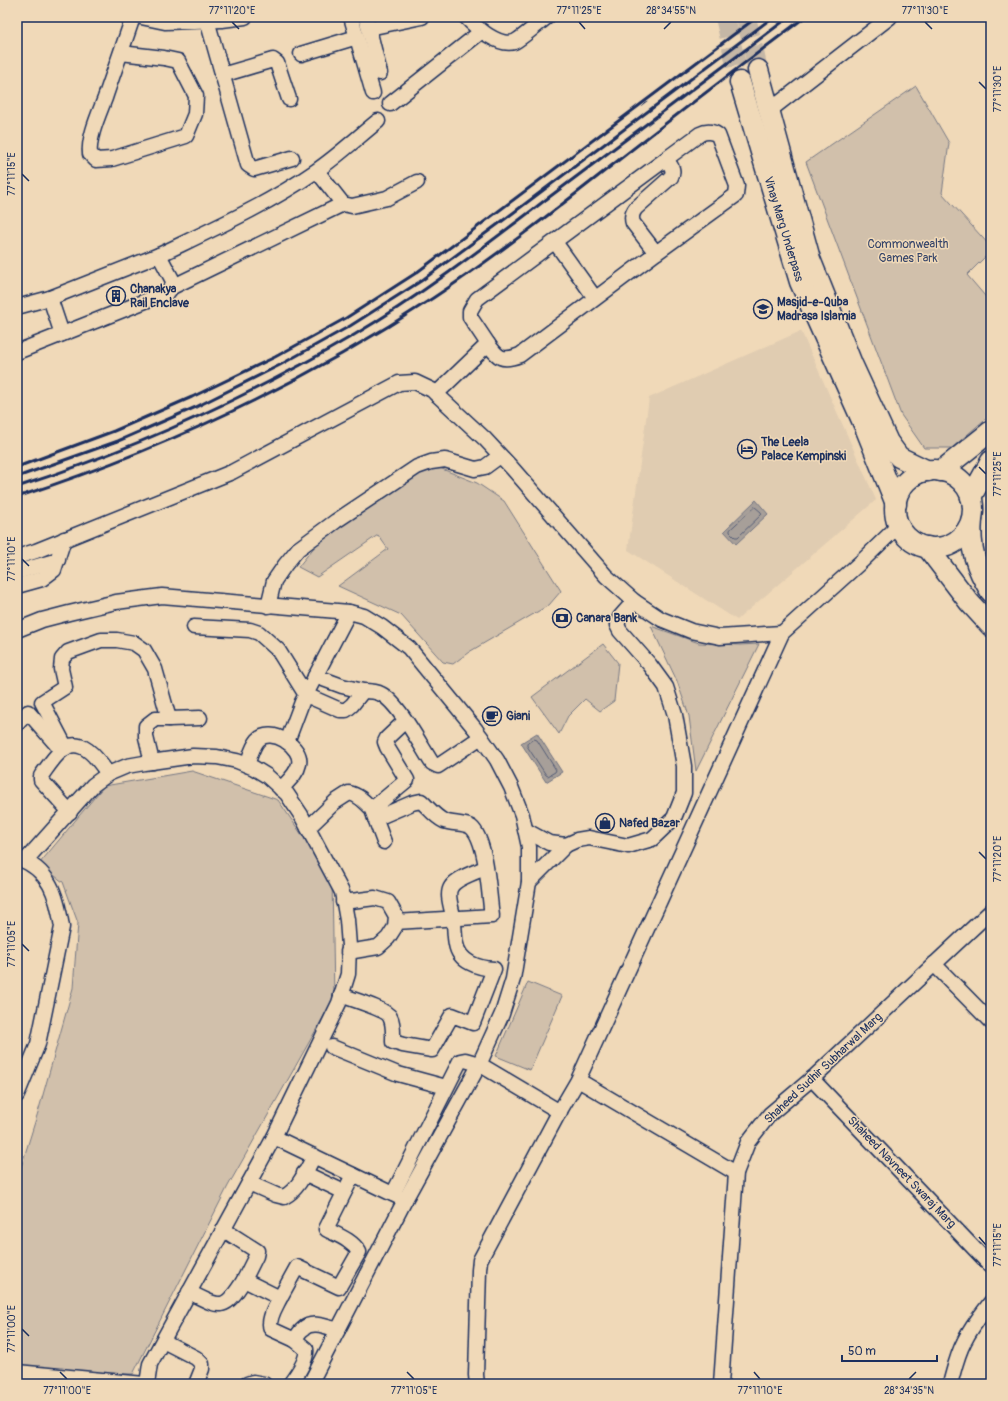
<svg xmlns="http://www.w3.org/2000/svg" width="1008" height="1401" font-family="Pangolin,sans-serif">
<style>
.built{fill:#e0ccb1}
.green{fill:#d1c0ab;stroke:#767884}
.water{fill:#a79f99;stroke:#6f7281}
.lines{fill:none;stroke-linecap:round;stroke-linejoin:round}
.shore{stroke:#535c76;stroke-width:1}
.secondary-tunnel{stroke:#c5b7a6;stroke-width:20;stroke-dasharray:20 10;stroke-linecap:butt}
.street-casing{stroke:#1b2f5e;stroke-width:17}
.secondary-casing{stroke:#1b2f5e;stroke-width:23}
.street{stroke:#f0d9b8;stroke-width:14}
.secondary{stroke:#f0d9b8;stroke-width:20}
.rail{stroke:#1b2f5e;stroke-width:3}
.ticks{fill:none;stroke:#1b2f5e;stroke-width:1.5}
.labels{text-anchor:middle;stroke-width:3;stroke-linejoin:round;paint-order:stroke}
.street-label{font-size:12px;fill:#1b2f5e;stroke:#f0d9b8}
.park-label{font-size:12px;fill:#36456a;stroke:#f0d9b8}
.poi-label{font-size:12px;font-weight:bold;fill:#1b2f5e;stroke:#f0d9b8;text-anchor:start}
.neatline{fill:none;stroke:#1b2f5e;stroke-width:1.5}
.ticks-label{font-size:10px;text-anchor:middle;fill:#1b2f5e}
</style>
<rect width="100%" height="100%" fill="#f0d9b8"/>
<filter id="ink" filterUnits="userSpaceOnUse"><feTurbulence type="fractalNoise" baseFrequency=".025" numOctaves="2"/><feDisplacementMap in="SourceGraphic" scale="8" xChannelSelector="R" yChannelSelector="G"/><feConvolveMatrix kernelMatrix="1 2 1 2 8 2 1 2 1" color-interpolation-filters="sRGB"/></filter>
<g filter="url(#ink)">
<!-- built -->
<path class="built" d="M801 331 876 500 737 620 628 550 649 398Z"/>
<!-- green -->
<g class="green">
<path d="M916 86 949 143 942 193 991 247V251L967 275 991 303V414L952 448H924L901 415 806 162Z"/>
<path d="M432 465 477 483 504 501 561 591 549 605 469 652 453 664 443 662 401 615 338 586 388 549 378 535 317 577 298 567 325 534Z"/>
<path d="M651 626 699 643 740 645 759 644 696 771 689 716 677 681Z"/>
<path d="M603 644 618 663 614 701 600 711 585 699 568 716 559 734 532 697Z"/>
<path d="M192 771 278 800 332 879 334 998 228 1186 133 1374 60 1373 17 1368V1180L39 1109 73 988 78 923 63 882 39 864 104 786Z"/>
<path d="M528 982 562 996 530 1070 496 1056Z"/>
</g>
<!-- water -->
<g class="water">
<path d="M756 500 768 514 736 544 724 531Z"/>
<path d="M537 733 562 772 546 782 521 743Z"/>
</g>
<g class="lines">
<!-- shore -->
<g class="shore">
<path d="M755 507 761 512 762 514 738 537H735L730 532V530Z"/>
<path d="M534 739 537 740 556 770 555 772 548 776 546 775 527 746V744Z"/>
</g>
<!-- secondary-tunnel -->
<g class="secondary-tunnel">
<path d="M725 17 740 82"/>
<path d="M746 17 758 70"/>
</g>
<!-- street casing -->
<g class="street-casing">
<g id="street">
<path d="M141 17 165 22 222 20 245 17"/>
<path d="M351 17 373 93"/>
<path d="M366 17 380 73"/>
<path d="M466 17C475 27 499 47 514 42 521 39 540 22 547 17"/>
<path d="M207 20 248 165 254 169 292 158"/>
<path d="M369 28 422 17"/>
<path d="M121 53 164 58 178 61 196 96 195 114 186 136 112 159 96 160 90 154C88 138 99 114 105 98 114 71 124 44 133 17"/>
<path d="M301 54 357 37"/>
<path d="M222 75 273 60 277 63 289 99"/>
<path d="M390 104 482 31"/>
<path d="M769 111 890 17"/>
<path d="M317 171 343 204 352 206 387 198 417 182"/>
<path d="M555 242 595 298"/>
<path d="M159 255C213 229 267 205 316 171 338 156 358 137 378 121"/>
<path d="M50 298 62 334"/>
<path d="M17 307 50 298 159 255 173 281 172 287"/>
<path d="M488 344 470 317V311L477 299 666 159"/>
<path d="M17 352 168 292 172 287 343 204"/>
<path d="M436 394 488 344C498 358 502 362 520 355L656 253 633 223C631 217 632 213 636 208L671 177C675 169 670 165 666 159L700 134C706 131 712 131 718 135L737 186 736 195 656 253"/>
<path d="M17 557 36 551 232 472 399 383 415 382 432 390 485 439 512 468 606 576 634 601 661 619 691 631 720 637 782 633"/>
<path d="M17 572 58 560"/>
<path d="M17 586 42 579 54 570 64 539"/>
<path d="M268 606 274 581 285 565 298 549 336 521 417 467 431 462 445 460 475 469 485 467 500 456"/>
<path d="M194 627 250 630 259 633 278 650 306 695 340 710H346L352 705 363 691 342 686 315 676"/>
<path d="M17 630 42 620 69 613 116 602 162 596 349 612"/>
<path d="M363 691C368 691 376 691 381 694 398 702 421 746 432 763L438 766 481 737"/>
<path d="M17 724 28 712 61 750"/>
<path d="M287 742 302 702 349 612 364 616 382 627 409 648 476 730 497 760 511 787 522 815 529 847V882L513 979 502 1014 478 1067 405 1200"/>
<path d="M66 748 42 702 65 687 61 669 62 659 68 652 101 640H117L134 643 144 650 155 669 169 719 200 718"/>
<path d="M152 762 146 737V726L155 719H169"/>
<path d="M247 765C250 757 252 747 258 740 271 726 303 747 299 764 297 774 288 781 281 789"/>
<path d="M372 810 384 842"/>
<path d="M70 812 41 780V776C47 768 53 758 60 752 80 733 98 759 108 774"/>
<path d="M375 819 412 803 421 801C429 808 434 816 444 821 452 824 465 823 471 827 487 840 489 896 492 916L396 922"/>
<path d="M308 828 335 802 349 793C359 795 365 802 372 809L407 780 387 747 385 742 387 738 405 721"/>
<path d="M525 830 549 843 566 845"/>
<path d="M25 861 93 785 108 774 127 766 144 763 193 756 217 757 237 761 254 768 267 776 287 794 301 815 342 892 347 920 349 946 348 974 339 1003 274 1137 150 1364 147 1384"/>
<path d="M529 882 566 845 577 840 589 838 628 846 652 839 674 818 684 793V766L675 715 666 687 650 665 620 631 617 625 620 617 634 601"/>
<path d="M343 902 375 898 388 902 396 916 395 927 388 938 378 947 348 952"/>
<path d="M934 964 991 1022"/>
<path d="M341 995C351 999 386 1009 390 1017 394 1024 393 1034 393 1042L403 1045 432 1050 452 1015 473 1023 494 969C478 968 459 962 456 944 454 935 455 926 453 917 452 908 446 895 451 887 456 878 476 872 485 868"/>
<path d="M332 1047 398 1074 446 1087"/>
<path d="M812 1079 991 1266"/>
<path d="M578 1080 736 1173"/>
<path d="M17 1095 38 1044 62 927C57 896 50 869 17 858"/>
<path d="M274 1137 405 1200 310 1384"/>
<path d="M304 1173 344 1192"/>
<path d="M249 1183 276 1195 284 1197C299 1189 306 1171 314 1156"/>
<path d="M393 1194 460 1061 465 1060 479 1064 560 1112"/>
<path d="M224 1230 257 1251 256 1256 244 1280 280 1298 297 1267 339 1287 359 1252C352 1240 337 1235 326 1229L353 1175"/>
<path d="M189 1292C221 1308 224 1312 244 1280"/>
<path d="M280 1298C276 1307 267 1319 271 1329L295 1340C297 1336 300 1331 303 1329 312 1320 327 1327 338 1330"/>
<path d="M163 1341 196 1358 202 1364V1369L196 1384"/>
<path d="M17 1372 144 1384"/>
<path d="M247 1384 253 1382 264 1384"/>
<path d="M290 1384C296 1376 308 1359 306 1349L295 1340"/>
<path d="M477 1384 476 1375 479 1270 480 1260 557 1116 578 1080 782 633 863 560 899 525"/>
<path d="M721 1384 736 1173 748 1142 770 1114 815 1076 991 911"/>
<path d="M950 1384C954 1370 957 1355 964 1342 971 1327 981 1315 991 1302"/>
</g>
</g>
<!-- secondary casing -->
<g class="secondary-casing">
<g id="secondary">
<path d="M758 70 810 259 852 364 888 442 899 457 928 471"/>
<path d="M740 82 800 282 865 427 896 504"/>
<circle cx="934" cy="509" r="39"/>
<path d="M941 471 991 431"/>
<path d="M971 497 991 461"/>
<path d="M972 519C969 548 976 568 991 592"/>
<path d="M927 547 969 602 991 626"/>
</g>
</g>
<!-- street -->
<use href="#street" class="street"/>
<!-- secondary -->
<use href="#secondary" class="secondary"/>
<!-- rail -->
<g class="rail">
<path d="M17 467 114 431 192 397 275 357 346 318 416 273 757 17"/>
<path d="M17 477 118 441 196 407 280 365 350 326 421 281 505 219 773 17"/>
<path d="M17 487C134 449 248 397 354 335 422 295 485 246 548 198 628 138 709 77 789 17"/>
<path d="M17 497C162 450 305 382 433 298 498 255 559 207 620 159 681 111 743 64 805 17"/>
</g>
</g>
</g>
<!-- ticks -->
<path class="ticks" d="M232 22 239 29M579 22 585 29M925 22 932 29M664 29 671 22M979 82 986 89M22 174 29 181M979 467 986 474M22 559 29 566M979 852 986 859M22 944 29 951M979 1237 986 1245M22 1329 29 1336M60 1372 67 1379M407 1372 414 1379M754 1372 760 1379M909 1379 916 1372"/>
<!-- icons -->
<defs>
<g id="building-ring" transform="scale(1)"><circle r="9.5" fill="#f0d9b8" stroke="#1b2f5e" stroke-width="1.5"/><path d="M-4-6H4V6H1V3H-1V6H-4ZM-2.5-4.3h1.7v1.8h-1.7ZM.8-4.3h1.7v1.8H.8ZM-2.5-1h1.7V.8h-1.7ZM.8-1h1.7V.8H.8Z" fill="#1b2f5e"/></g>
<g id="school-ring" transform="scale(1)"><circle r="9.5" fill="#f0d9b8" stroke="#1b2f5e" stroke-width="1.5"/><path d="M0-5L7-2L0 1L-7-2ZM-4 1L0 2.5L4 1V4Q0 6-4 4Z" fill="#1b2f5e"/></g>
<g id="hotel-ring" transform="scale(1)"><circle r="9.5" fill="#f0d9b8" stroke="#1b2f5e" stroke-width="1.5"/><path d="M-6-4.5h1.5V1H6V5H4.5V3h-9V5H-6ZM-4 0a1.8 1.8 0 1 1 3.6 0ZM.5 0V-2.5h3Q6-2.5 6 0Z" fill="#1b2f5e"/></g>
<g id="bank-ring" transform="scale(1)"><circle r="9.5" fill="#f0d9b8" stroke="#1b2f5e" stroke-width="1.5"/><path d="M-6-4H6V4H-6ZM0-2.3a2.3 2.3 0 1 0 0 4.6a2.3 2.3 0 1 0 0-4.6Z" fill="#1b2f5e"/></g>
<g id="cafe-ring" transform="scale(1)"><circle r="9.5" fill="#f0d9b8" stroke="#1b2f5e" stroke-width="1.5"/><path d="M-5.5-4.5H6V0H3Q3 3.5 0 3.5H-2.5Q-5.5 3.5-5.5 0ZM3-3.2v2h1.7v-2ZM-6 4.5H4V6H-6Z" fill="#1b2f5e"/></g>
<g id="shop-ring" transform="scale(1)"><circle r="9.5" fill="#f0d9b8" stroke="#1b2f5e" stroke-width="1.5"/><path d="M-5-2.5h2.3a2.7 3.5 0 0 1 5.4 0H5L5.5 6h-11ZM-1.5-2.5h3a1.5 2.3 0 0 0-3 0Z" fill="#1b2f5e"/></g>
</defs>
<g fill-rule="evenodd">
<use href="#building-ring" x="116" y="296"/>
<use href="#school-ring" x="763" y="309"/>
<use href="#hotel-ring" x="747" y="449"/>
<use href="#bank-ring" x="562" y="618"/>
<use href="#cafe-ring" x="492" y="716"/>
<use href="#shop-ring" x="605" y="823"/>
</g>
<g class="labels">
<!-- street labels -->
<g class="street-label">
<text transform="translate(784 229) rotate(73)" y="4">Vinay Marg Underpass</text>
<text transform="translate(823 1068) rotate(-43)" y="4">Shaheed Sudhir Subharwal Marg</text>
<text transform="translate(902 1172) rotate(46)" y="4">Shaheed Navneet Swaraj Marg</text>
</g>
<!-- park labels -->
<g class="park-label">
<text x="908" y="248">Commonwealth<tspan x="908" dy="14">Games Park</tspan></text>
</g>
<!-- poi labels -->
<g class="poi-label">
<text x="130" y="293">Chanakya<tspan x="130" dy="14">Rail Enclave</tspan></text>
<text x="777" y="306">Masjid-e-Quba<tspan x="777" dy="14">Madrasa Islamia</tspan></text>
<text x="761" y="446">The Leela<tspan x="761" dy="14">Palace Kempinski</tspan></text>
<text x="576" y="622">Canara Bank</text>
<text x="506" y="720">Giani</text>
<text x="619" y="827">Nafed Bazar</text>
</g>
</g>
<!-- margin -->
<rect width="1008" height="1401" fill="none" stroke="#f0d9b8" stroke-width="44"/>
<!-- scale -->
<path d="M842 1355v6h95v-6" fill="none" stroke="#1b2f5e" stroke-width="2"/>
<text x="848" y="1355" font-size="12" fill="#1b2f5e" stroke="#f0d9b8" stroke-width="3" paint-order="stroke">50 m</text>
<rect x="22" y="22" width="964" height="1357" class="neatline"/>
<g class="ticks-label">
<text x="232" y="14">77°11'20"E</text>
<text x="579" y="14">77°11'25"E</text>
<text x="671" y="14">28°34'55"N</text>
<text x="925" y="14">77°11'30"E</text>
<text transform="translate(997 89) rotate(-90)" y="4">77°11'30"E</text>
<text transform="translate(11 174) rotate(-90)" y="4">77°11'15"E</text>
<text transform="translate(997 474) rotate(-90)" y="4">77°11'25"E</text>
<text transform="translate(11 559) rotate(-90)" y="4">77°11'10"E</text>
<text transform="translate(997 859) rotate(-90)" y="4">77°11'20"E</text>
<text transform="translate(11 944) rotate(-90)" y="4">77°11'05"E</text>
<text transform="translate(997 1245) rotate(-90)" y="4">77°11'15"E</text>
<text transform="translate(11 1329) rotate(-90)" y="4">77°11'00"E</text>
<text x="67" y="1394">77°11'00"E</text>
<text x="414" y="1394">77°11'05"E</text>
<text x="760" y="1394">77°11'10"E</text>
<text x="909" y="1394">28°34'35"N</text>
</g>
</svg>
